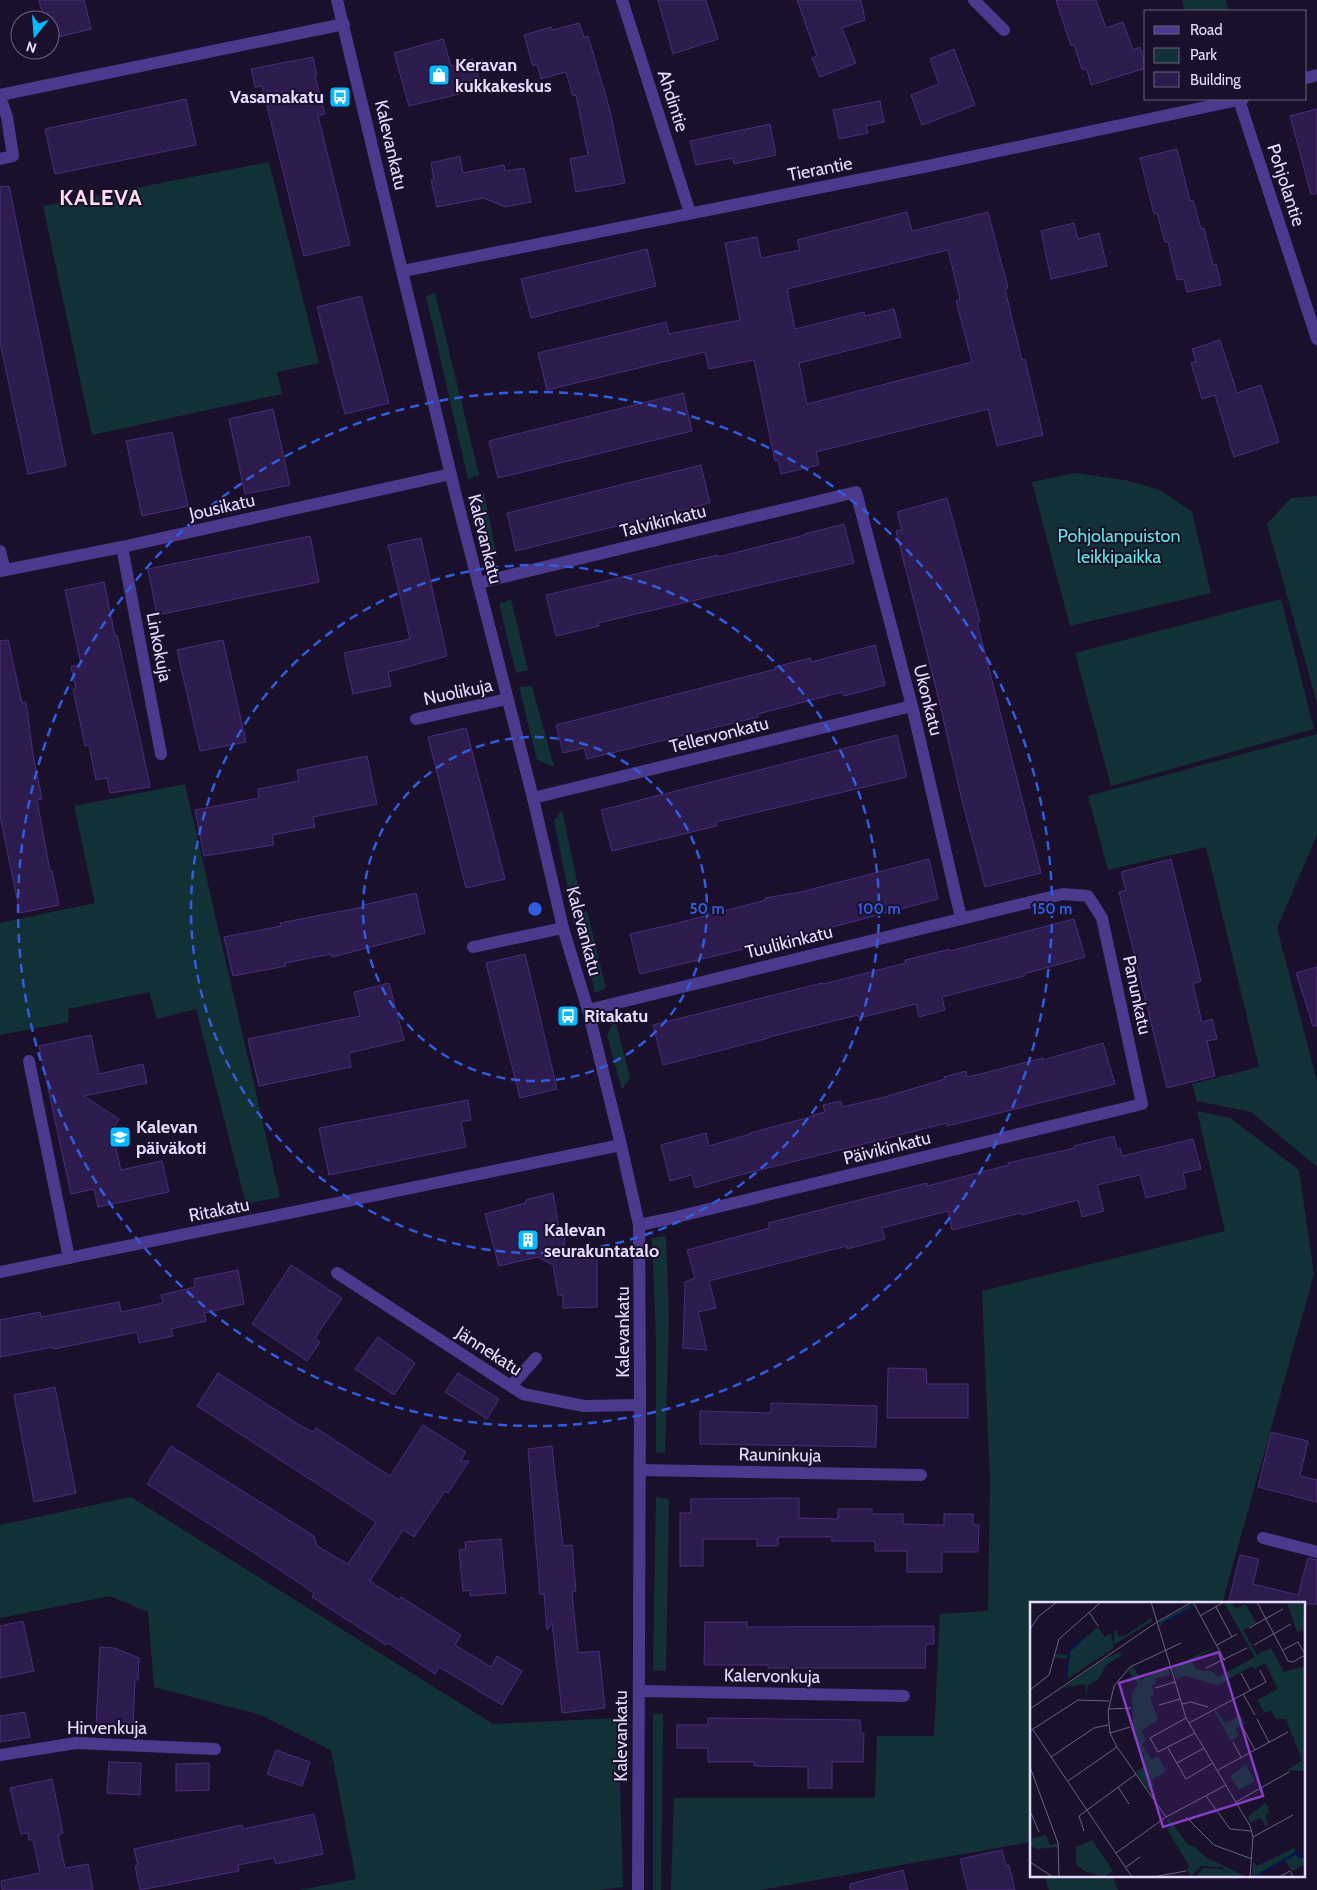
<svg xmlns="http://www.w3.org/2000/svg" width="1317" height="1890" font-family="Cabin,sans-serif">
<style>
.green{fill:#123136}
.building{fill:#2e1b4e;stroke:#4a2c7b;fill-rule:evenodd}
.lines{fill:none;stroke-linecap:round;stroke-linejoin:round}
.minor{stroke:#4b398d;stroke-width:12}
.ring{fill:none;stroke:#315cdc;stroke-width:2.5;stroke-dasharray:9 6}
.labels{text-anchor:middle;stroke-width:4;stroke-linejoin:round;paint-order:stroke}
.poi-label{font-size:18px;font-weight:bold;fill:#e5dbff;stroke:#1a102c;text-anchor:start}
.street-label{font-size:18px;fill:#e5dbff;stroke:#1a102c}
.park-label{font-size:18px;fill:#60e6dc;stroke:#1a102c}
.district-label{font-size:22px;font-weight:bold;letter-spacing:1px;fill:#ffddec;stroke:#1a102c}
.inset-river{fill:none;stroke:#08154c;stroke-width:2.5}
.inset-road{fill:none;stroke:#6b6180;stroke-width:1}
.view{fill:#863ec5;fill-opacity:0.15;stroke:#863ec5;stroke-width:2.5}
.inset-edge{fill:none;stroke:#e5dbff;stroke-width:2.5}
.centre{fill:#315cdc;stroke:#1a102c;stroke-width:2.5}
.ring-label{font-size:15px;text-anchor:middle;font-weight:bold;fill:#315cdc;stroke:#1a102c;stroke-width:4;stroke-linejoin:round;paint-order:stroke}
</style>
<rect width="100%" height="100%" fill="#1a102c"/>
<!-- green -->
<g class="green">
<path d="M1182 0H1226L1229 11H1185Z"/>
<path d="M269 162 319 363 277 372 282 394 92 435 43 206Z"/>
<path d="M435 293 479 475 468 479 426 296Z"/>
<path d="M1075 473 1125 480 1160 490 1192 512 1211 593 1070 626 1032 482Z"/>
<path d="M484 493 497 556 485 551 474 494Z"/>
<path d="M1317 496V703L1267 524 1291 498Z"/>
<path d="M511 599 528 670 516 673 499 604Z"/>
<path d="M1281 599 1314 729 1111 786 1075 653Z"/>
<path d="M532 686 554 767 537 760 519 687Z"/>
<path d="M1317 734V835L1277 928 1317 1081V1167L1251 1112 1197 1101 1192 1084 1259 1067 1206 847 1108 870 1088 796Z"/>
<path d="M185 784 280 1197 246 1204 196 1009 157 1019 149 992 68 1009 69 1022 0 1035V923L95 903 74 806Z"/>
<path d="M562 810 581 900 570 899 554 821Z"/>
<path d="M587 911 606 988 595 993 577 914Z"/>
<path d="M615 1019 630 1078 622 1090 607 1035Z"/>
<path d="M1197 1111 1230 1118 1299 1170 1314 1274 1222 1604H1031V1842L761 1890H671L674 1798H875L877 1736H934L940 1614 988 1611 990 1482 982 1291 1225 1231Z"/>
<path d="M666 1236 669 1317 665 1453 656 1452V1341L652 1238Z"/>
<path d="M131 1497 493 1724 618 1718 623 1887 599 1890H300L356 1879 331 1750 261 1715 154 1687 148 1612 110 1596 0 1618V1525Z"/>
<path d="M656 1497 669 1499 666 1671 653 1670Z"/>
<path d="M653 1714H663L661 1890H653Z"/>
<path d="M1045 1876H1112L1118 1890H1049Z"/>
</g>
<!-- building -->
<g class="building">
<path d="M39 0H84L91 29 50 39V20H44Z"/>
<path d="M658 0H706L718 39 673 54Z"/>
<path d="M797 0H861L865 20 842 28 856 63 820 77 812 58 817 56Z"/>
<path d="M1056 0H1096L1106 28 1123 22 1133 50 1140 47 1146 68 1091 85 1087 70 1082 69 1074 45 1071 46Z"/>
<path d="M579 23 584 37 588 36 609 107 625 183 576 192 570 159 588 155 576 95 573 96 566 72 541 79 537 64 533 66 524 35 551 27 553 30Z"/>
<path d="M443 39 451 66 473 59 481 85 458 91 459 94 409 106 394 53Z"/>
<path d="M954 49 975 105 922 125 911 95 939 84 930 59Z"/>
<path d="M313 57 317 75 315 76 325 114 318 116 350 245 304 256 262 86 255 87 251 69Z"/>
<path d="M186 99 196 145 55 174 45 129Z"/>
<path d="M880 101 884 122 866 126 868 133 839 139 833 110Z"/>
<path d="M1317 109V193L1311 194 1290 116Z"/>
<path d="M770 124 776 155 734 164 733 158 696 165 690 141Z"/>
<path d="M1177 149 1190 201 1193 200 1201 229 1204 228 1213 265 1216 264 1221 285 1187 292 1184 279 1177 280 1168 242H1165L1157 213 1154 214 1140 158Z"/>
<path d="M460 156 463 173 504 165 505 171 524 168 531 202 505 207 484 198 437 207 431 180 434 179 431 163Z"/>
<path d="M9 186 66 466 28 474 0 342V187Z"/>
<path d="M907 212 912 231 988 212 1008 288 1005 289 1022 360 1025 359 1043 435 997 446 988 409 816 452 819 465 781 474 778 460 775 461 754 360 709 369 705 352 547 390 538 353 666 322 669 334 740 320 725 243 757 237 761 258 800 250 797 240ZM948 250 960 299 956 301 972 362 807 404 799 363 901 337 894 309 865 316 864 312 795 329 787 289Z"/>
<path d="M1074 223 1078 239 1099 233 1107 266 1051 279 1041 231Z"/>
<path d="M647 249 656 286 531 318 521 279Z"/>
<path d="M361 296 389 403 345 414 317 307Z"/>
<path d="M1220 340 1237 393 1261 385 1279 442 1234 457 1215 395 1202 399 1191 363 1196 362 1192 349Z"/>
<path d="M683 393 692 431 498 478 489 441Z"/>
<path d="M273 409 290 485 245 494 229 419Z"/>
<path d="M172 432 188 506 142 516 126 441Z"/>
<path d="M701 465 710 503 516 551 507 513Z"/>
<path d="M947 498 966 568 980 621 977 622 1041 873 985 887 962 800 937 692 896 531 902 530 897 512Z"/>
<path d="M844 524 854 563 598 623 599 626 556 636 546 595 674 565 718 555V557L805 535V534Z"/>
<path d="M310 536 319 582 157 615 148 569Z"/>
<path d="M421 538 447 656 388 672 391 686 353 694 344 653 410 639 388 545Z"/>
<path d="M104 582 115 636 117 635 141 743 150 787 110 793 107 778 96 780 89 745 85 746 73 689 76 688 71 667 81 664 65 590Z"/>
<path d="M8 640 22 703 26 702 33 755 42 799 37 800 50 871H52L59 905 20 913 0 816V641Z"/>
<path d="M223 640 246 742 200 751 177 650Z"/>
<path d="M875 645 885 685 844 696 842 692 758 714V717L587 759 584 748 563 753 556 725 776 669 775 667 810 658 811 662Z"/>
<path d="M466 728 505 879 466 888 428 737Z"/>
<path d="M897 735 907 777 716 822 717 826 612 851 601 810Z"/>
<path d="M367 756 377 804 313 817 315 827 272 835 274 845 204 856 195 810 259 798 258 789 299 781 297 770Z"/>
<path d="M929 859 938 899 810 933 640 974 630 934 674 924 766 900 765 898 801 892Z"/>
<path d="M1171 859 1201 981 1193 984 1202 1022 1212 1019 1217 1039 1207 1041 1215 1076 1167 1088 1119 892 1126 890 1121 872Z"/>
<path d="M416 893 425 933 332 957 331 954 285 963 286 966 233 976 224 937 281 926 280 923 363 907V905Z"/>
<path d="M1074 919 1085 957 1024 974V976L942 997 945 1010 919 1017 916 1004 859 1018 858 1015 769 1037V1038L663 1065 653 1025 822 983 823 984 906 963 905 960 950 949V951Z"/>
<path d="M525 954 557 1089 520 1098 486 963Z"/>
<path d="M1317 967V1026H1313L1296 973Z"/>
<path d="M389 983 404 1040 349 1053 351 1067 259 1086 248 1039 360 1016 354 992Z"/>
<path d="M91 1035 99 1074 143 1064 147 1083 84 1096 119 1119 112 1131 121 1170 162 1161 169 1192 98 1207 94 1189 71 1194 39 1046Z"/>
<path d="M1103 1043 1115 1084 947 1126V1123L736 1176 695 1188 692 1175 670 1181 661 1145 706 1133 709 1146 750 1134V1133L814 1116 813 1115 825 1112 823 1105 841 1101 842 1107 881 1098 945 1079 944 1077 966 1071 967 1077 980 1074 1043 1058V1060Z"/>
<path d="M468 1100 471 1120 461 1122 466 1147 329 1175 319 1128Z"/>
<path d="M1114 1136 1117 1149 1120 1148 1122 1156 1193 1139 1201 1169 1183 1173 1186 1188 1146 1198 1140 1175 1097 1185 1104 1211 1082 1217 1078 1200 1022 1215 1021 1213 952 1230 948 1211 882 1228 885 1239 847 1249V1246L709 1281 716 1308 698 1312 707 1350 683 1348 685 1282 695 1278 687 1250 770 1228 768 1223 927 1183V1186L1009 1165 1008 1163 1075 1148 1074 1146Z"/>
<path d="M553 1193 559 1229 565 1228 564 1251H597V1307L563 1308V1295H558L553 1265 538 1257 499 1266 485 1214 526 1203V1200Z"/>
<path d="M291 1265 342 1298 315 1338 320 1342 307 1361 252 1324Z"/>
<path d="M238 1270 244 1304 204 1313 206 1321 171 1329 173 1336 139 1343 137 1332 54 1349 53 1347 0 1357V1320L40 1312 41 1317 119 1302 121 1312 163 1303 161 1295 195 1287 194 1279Z"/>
<path d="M378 1337 415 1363 394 1395 355 1369Z"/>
<path d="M888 1368 926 1369 927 1384H968V1418H887Z"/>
<path d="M218 1373 301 1426 313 1432 316 1428 390 1476 423 1425 466 1452 460 1461H469L448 1493 445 1491 414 1537 403 1530 370 1581 399 1600 401 1597 461 1635 455 1645 491 1667 497 1656 522 1671 502 1705 439 1667 435 1674 388 1643 386 1645 312 1597 314 1593 256 1554 147 1484 171 1446 314 1536 317 1546 348 1564 376 1522 197 1406Z"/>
<path d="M458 1373 499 1399 487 1419 445 1392Z"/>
<path d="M55 1387 76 1493 34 1502 14 1395Z"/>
<path d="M771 1403 877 1406 876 1447 700 1444V1411L771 1413Z"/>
<path d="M1271 1432 1308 1441 1300 1476 1317 1480V1502L1258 1487Z"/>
<path d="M552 1446 563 1546 572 1545 576 1591 572 1592 578 1653 599 1651 605 1708 562 1713 552 1622 547 1630 544 1594H540L528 1449Z"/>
<path d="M799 1498V1518L838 1519V1509H872V1514H903V1524L940 1525H944V1514H973V1525H979L978 1552H942V1572H907V1551H875V1541H832V1537H778V1546H757V1539H703V1566H680V1513H691V1499Z"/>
<path d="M501 1539 506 1593 470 1596V1590L463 1591 459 1550 466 1549 465 1542Z"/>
<path d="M1240 1555 1259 1559 1253 1584 1298 1595 1308 1558 1317 1560V1604H1228Z"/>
<path d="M23 1621 34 1671 0 1678V1626Z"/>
<path d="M705 1622H747V1627L934 1626V1644H926L925 1668H768V1665H704Z"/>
<path d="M100 1647 114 1648 139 1658 138 1680H135L133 1727 96 1725Z"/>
<path d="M25 1712 30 1737 0 1742V1716Z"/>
<path d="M708 1718 860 1720 861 1733H864L863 1762H832V1788H808V1767L754 1766V1762H708V1748H677V1725H708Z"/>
<path d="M276 1750 310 1762 302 1786 267 1774Z"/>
<path d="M109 1762 141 1763 140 1795 107 1793Z"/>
<path d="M209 1763V1790L176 1791V1764Z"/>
<path d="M52 1779 63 1833 58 1835 65 1868 88 1864 93 1890H2L1 1881 40 1873 33 1840H29L28 1833 21 1834 10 1788Z"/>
<path d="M314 1814 323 1854 276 1864 274 1858 238 1865 239 1871 140 1890 135 1866 138 1865 134 1849 242 1825 243 1829Z"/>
<path d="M1002 1850 1006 1866 1009 1865 1015 1890H968L960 1859Z"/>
<path d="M903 1870 908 1890H850V1884Z"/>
</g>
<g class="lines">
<!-- minor -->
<g class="minor">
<path d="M337 0 455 492 533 798 563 928 588 1010 621 1145 639 1225 640 1393 638 1890"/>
<path d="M622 0 690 213"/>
<path d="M974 0 1004 30"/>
<path d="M1306 78 1317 75"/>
<path d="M0 95 344 24"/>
<path d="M0 97 7 117 13 156 0 159"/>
<path d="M1239 100 1317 339"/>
<path d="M403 271 928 166 1243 99"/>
<path d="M122 547 161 754"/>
<path d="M0 551 5 570"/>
<path d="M0 571 122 547 451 474"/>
<path d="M478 583 856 492 912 706 961 918"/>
<path d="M416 719 507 699"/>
<path d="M533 798 912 706"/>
<path d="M473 947 563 928"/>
<path d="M588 1010 1063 894 1088 896 1102 918 1142 1104 668 1219 639 1225"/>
<path d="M29 1061 69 1258"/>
<path d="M0 1272 621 1145"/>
<path d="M337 1273 523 1394 584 1406 640 1405"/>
<path d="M511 1386 536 1358"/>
<path d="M640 1470 921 1475"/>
<path d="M1263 1538 1317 1552"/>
<path d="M639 1691 904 1696"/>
<path d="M0 1755 76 1743 215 1749"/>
</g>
</g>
<!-- distance rings -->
<g class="ring">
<circle cx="535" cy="909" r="172"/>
<circle cx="535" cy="909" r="344"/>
<circle cx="535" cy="909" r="517"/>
</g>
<!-- icons -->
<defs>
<g id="shop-square" transform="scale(1.125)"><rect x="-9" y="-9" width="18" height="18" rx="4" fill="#07baff" stroke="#1a102c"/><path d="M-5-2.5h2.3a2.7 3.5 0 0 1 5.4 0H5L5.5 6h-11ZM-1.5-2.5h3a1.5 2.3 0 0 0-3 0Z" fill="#fff"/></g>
<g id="bus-square" transform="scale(1.125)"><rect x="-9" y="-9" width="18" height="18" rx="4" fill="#07baff" stroke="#1a102c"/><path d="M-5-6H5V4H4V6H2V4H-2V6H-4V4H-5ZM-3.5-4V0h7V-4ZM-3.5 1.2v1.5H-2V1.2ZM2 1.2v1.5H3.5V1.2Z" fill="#fff"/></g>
<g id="school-square" transform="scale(1.125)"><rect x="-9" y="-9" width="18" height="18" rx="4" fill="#07baff" stroke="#1a102c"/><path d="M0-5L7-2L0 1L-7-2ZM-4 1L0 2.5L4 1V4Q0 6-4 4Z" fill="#fff"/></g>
<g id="building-square" transform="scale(1.125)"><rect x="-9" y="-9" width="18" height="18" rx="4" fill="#07baff" stroke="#1a102c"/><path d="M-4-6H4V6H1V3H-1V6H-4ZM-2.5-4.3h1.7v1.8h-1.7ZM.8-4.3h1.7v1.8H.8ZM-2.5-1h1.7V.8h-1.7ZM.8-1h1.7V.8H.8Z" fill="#fff"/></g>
</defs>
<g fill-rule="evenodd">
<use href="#shop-square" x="439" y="75"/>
<use href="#bus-square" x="340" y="97"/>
<use href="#bus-square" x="568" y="1016"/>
<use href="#school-square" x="120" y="1137"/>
<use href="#building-square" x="528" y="1240"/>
</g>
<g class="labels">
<!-- poi labels -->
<g class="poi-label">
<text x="455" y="71">Keravan<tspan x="455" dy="21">kukkakeskus</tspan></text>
<text x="324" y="103" text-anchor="end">Vasamakatu</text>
<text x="584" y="1022">Ritakatu</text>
<text x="136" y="1133">Kalevan<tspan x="136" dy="21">päiväkoti</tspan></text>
<text x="544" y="1236">Kalevan<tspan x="544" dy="21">seurakuntatalo</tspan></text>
</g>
<!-- street labels -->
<g class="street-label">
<text transform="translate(673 101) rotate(72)" y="6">Ahdintie</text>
<text transform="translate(391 145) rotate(77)" y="6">Kalevankatu</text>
<text transform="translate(820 169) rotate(-11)" y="6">Tierantie</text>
<text transform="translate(1286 185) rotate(72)" y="6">Pohjolantie</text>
<text transform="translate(222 507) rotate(-13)" y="6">Jousikatu</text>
<text transform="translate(663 521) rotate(-14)" y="6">Talvikinkatu</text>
<text transform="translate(485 539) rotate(76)" y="6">Kalevankatu</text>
<text transform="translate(159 647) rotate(79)" y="6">Linkokuja</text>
<text transform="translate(458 692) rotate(-12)" y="6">Nuolikuja</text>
<text transform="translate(928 700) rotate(76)" y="6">Ukonkatu</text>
<text transform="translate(719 735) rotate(-14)" y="6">Tellervonkatu</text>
<text transform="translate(584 931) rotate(75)" y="6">Kalevankatu</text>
<text transform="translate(789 942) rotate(-14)" y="6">Tuulikinkatu</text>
<text transform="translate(1137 995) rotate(78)" y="6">Panunkatu</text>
<text transform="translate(887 1148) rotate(-14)" y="6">Päivikinkatu</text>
<text transform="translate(219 1210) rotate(-11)" y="6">Ritakatu</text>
<text transform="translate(623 1332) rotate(-90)" y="6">Kalevankatu</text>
<text transform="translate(489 1351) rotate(33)" y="6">Jännekatu</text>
<text transform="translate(780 1455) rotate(1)" y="6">Rauninkuja</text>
<text transform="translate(772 1676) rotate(1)" y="6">Kalervonkuja</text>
<text x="107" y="1734">Hirvenkuja</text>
<text transform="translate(621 1736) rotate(-90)" y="6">Kalevankatu</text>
</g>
<!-- park labels -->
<g class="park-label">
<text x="1119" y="542">Pohjolanpuiston<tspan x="1119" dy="21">leikkipaikka</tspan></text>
</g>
<!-- district labels -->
<g class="district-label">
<text x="101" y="205">KALEVA</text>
</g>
</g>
<!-- overview -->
<g transform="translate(1030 1602)">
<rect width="275" height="275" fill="#1a102c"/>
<path d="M202 0 205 7 220 0 216 2 226 21 213 28 227 53 241 46 254 70 275 64V169L257 168 272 158 256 117H246L241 108 225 115 234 110 227 98 248 87 235 61 224 67 222 64 188 83 155 74 146 77 142 65 185 45 162 59 167 68 182 69 188 75 225 55 195 2ZM257 0H273L275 33 272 28 267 30ZM160 3 164 5 129 24 130 19ZM122 16V19L84 43V29H87L89 35 94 34ZM68 25 75 35 81 31 84 46 36 78 38 57 24 55V52L38 53 39 49ZM90 50 92 53 76 63 68 78 58 83 56 96 55 82 33 86 74 57ZM103 64 111 78 138 64 140 73 125 77 126 82 122 83 124 93 120 94 128 118 111 129 116 137 107 135 103 128 102 92 108 81 98 69ZM186 108 195 121 211 114 214 121 224 117 205 127 209 134 201 139 184 109ZM105 134 116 138 112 142 121 157 128 154 136 169 121 178 124 184 118 188 106 170 113 165 114 153ZM216 163 225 179 209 188 200 174ZM235 201 238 204 239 211 235 213 238 223 236 224 231 216 220 221 218 215ZM139 217 158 243 165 245 177 256 217 275H165L173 266 191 267 203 273 191 265 171 264 161 275 157 268 159 264 137 227 141 225 137 218ZM16 233 20 243 26 241 28 245 6 247 0 243V237ZM62 238 83 269 73 275 54 269 46 262V245ZM264 246 269 256 275 254V262L262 269 255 258 222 275 223 259 227 264Z" fill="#123136"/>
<path class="inset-river" d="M133 21 163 5M36 78 39 49 54 35M225 275 266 251 270 255 275 254"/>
<path class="inset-road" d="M121 0 156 116 220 224 223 235 220 275M163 0 195 59M227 0 258 59 263 60 275 53M186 5 202 35M59 10 68 24M170 14 194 0M219 26 253 7M0 27 9 14 27 0M187 43 207 32M224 43 261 22M253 48 268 40 275 52M176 66 217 46M211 71 220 88M125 86 145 80M0 88 19 73 29 37 71 0M213 92 225 113M152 102 161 100 178 105M129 103 150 97M0 107 127 20 162 0M78 107 101 106M156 116 120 136 128 150 165 131M227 117 239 140M159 121 236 80 230 68M213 126 225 148M3 128 102 275M0 129 48 98 79 99M80 131 100 125M203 140 211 155M138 146 156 177 183 161M21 155 64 126 78 123M147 161 174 146M0 165 28 241 29 275M188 168 258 130M38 179 87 145M88 185 99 202M176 194 200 227 221 229M206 200 259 170M1 211 9 230M136 215 87 145 80 131 78 110 84 84 100 65 151 41M156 215 184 243 222 257M54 229 49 214 106 172M223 235 263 213M86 251 136 215 196 183M0 260 23 275M96 265 110 255M123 275 156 269M249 275 260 269 263 275"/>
<path class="view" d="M189 50 233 194 133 225 89 81Z"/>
<rect width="275" height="275" class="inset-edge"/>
</g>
<circle cx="535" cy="909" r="8" class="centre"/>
<g class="ring-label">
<text x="707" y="914">50 m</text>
<text x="879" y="914">100 m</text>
<text x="1052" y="914">150 m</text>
</g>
<!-- legend -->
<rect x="1144" y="10" width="162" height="90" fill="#1a102c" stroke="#6b6180"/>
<rect x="1154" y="26" width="25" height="8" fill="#4b398d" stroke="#6b6180"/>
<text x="1190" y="35" font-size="15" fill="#e5dbff">Road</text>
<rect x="1154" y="48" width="25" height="15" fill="#123136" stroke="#6b6180"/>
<text x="1190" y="60" font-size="15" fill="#e5dbff">Park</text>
<rect x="1154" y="72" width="25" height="15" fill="#2e1b4e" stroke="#6b6180"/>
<text x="1190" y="85" font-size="15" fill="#e5dbff">Building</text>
<!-- north arrow -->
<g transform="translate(35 35) rotate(197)"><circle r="24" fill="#1a102c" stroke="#6b6180"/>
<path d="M0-4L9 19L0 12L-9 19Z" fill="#07baff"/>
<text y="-8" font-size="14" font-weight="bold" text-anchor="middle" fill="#e5dbff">N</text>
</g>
</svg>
